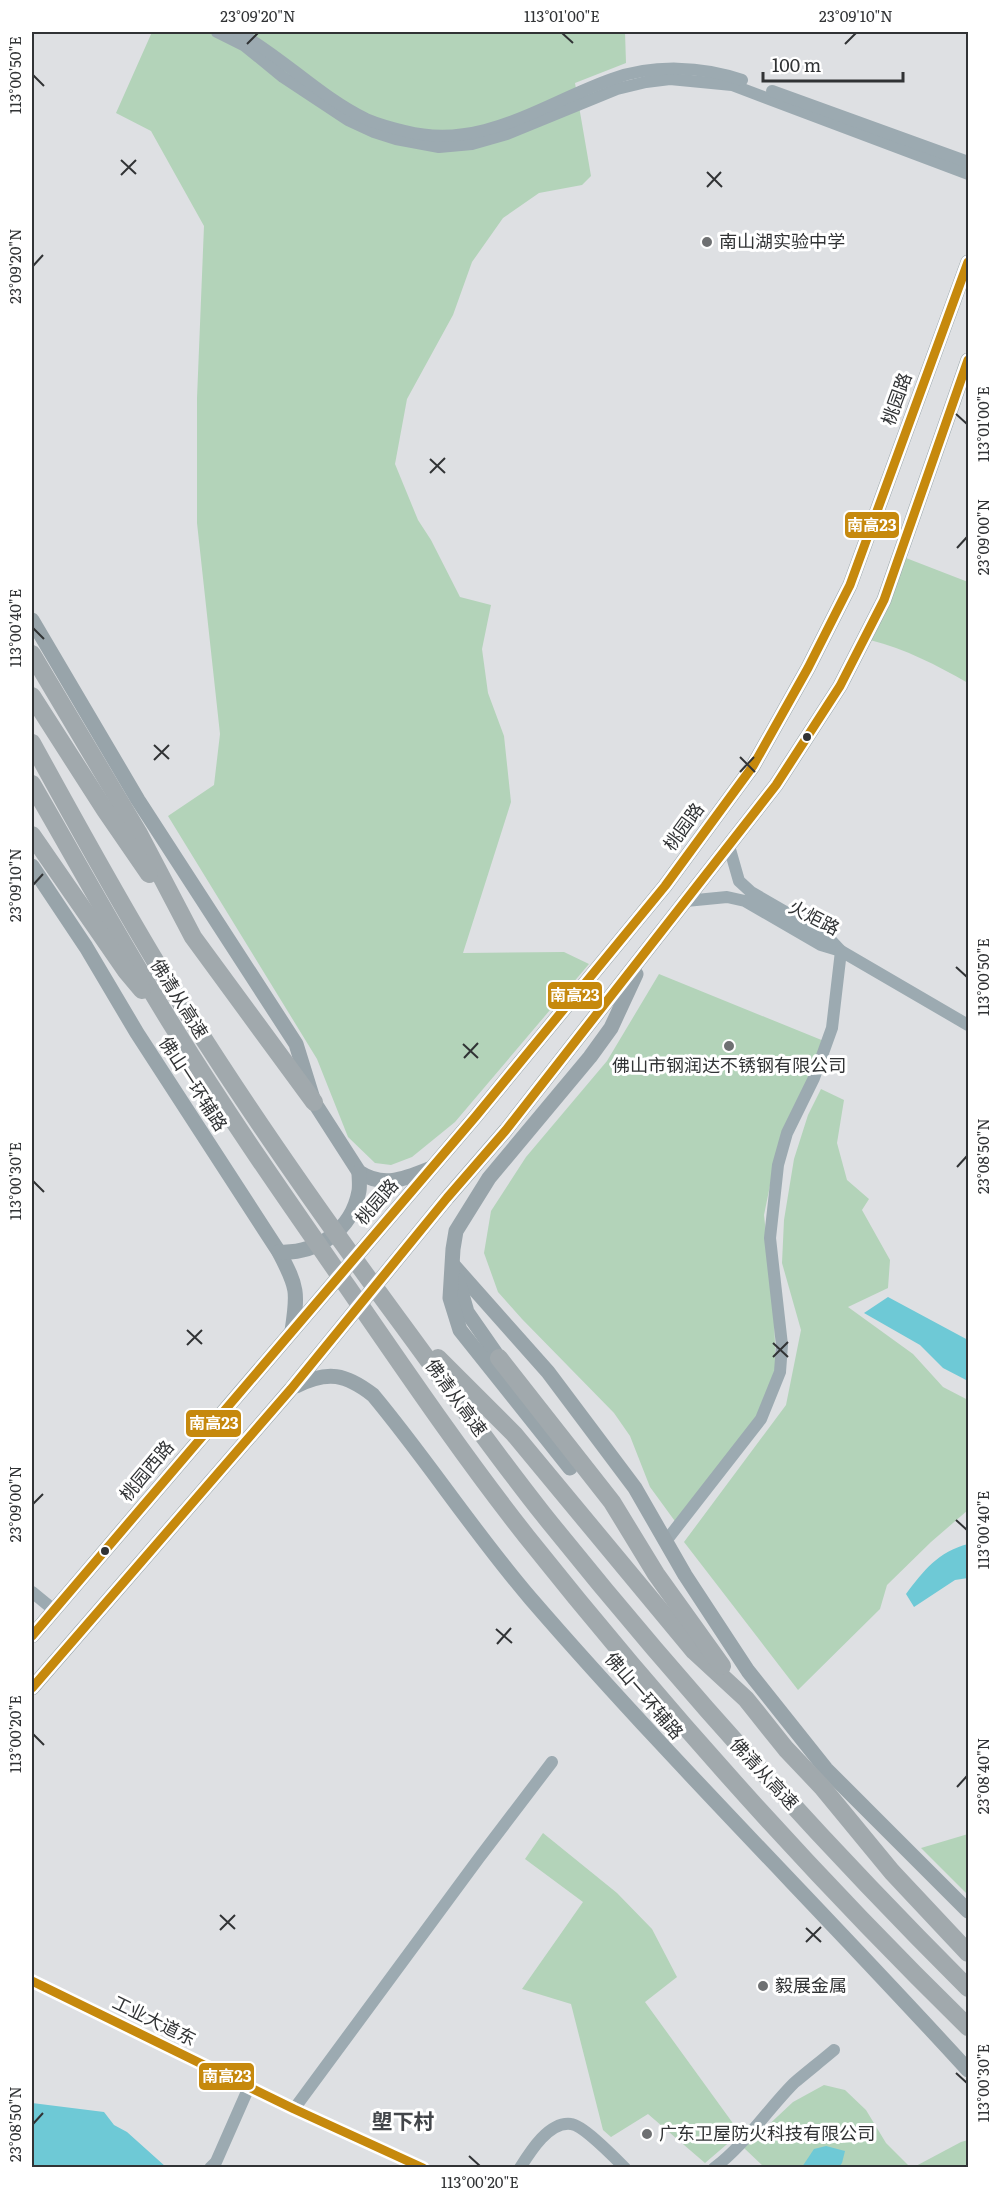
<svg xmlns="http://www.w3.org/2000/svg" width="1000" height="2199" font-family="Literata,'Noto Sans SC',serif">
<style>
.green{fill:#b3d3b9}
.water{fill:#6ec9d6}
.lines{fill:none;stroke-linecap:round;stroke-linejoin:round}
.minor{stroke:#9caab1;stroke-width:12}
.major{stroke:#98a4aa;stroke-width:15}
.highway{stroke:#a1a9ad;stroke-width:18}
.bus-1-casing{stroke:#fff;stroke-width:14}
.bus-1{stroke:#c6890d;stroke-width:9}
.ticks{fill:none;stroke:#313335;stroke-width:2}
.poi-dot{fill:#6e7072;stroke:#fff;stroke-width:2}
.bus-dot{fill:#313335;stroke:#fff;stroke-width:2}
.labels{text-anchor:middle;stroke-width:6;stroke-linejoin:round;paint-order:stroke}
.poi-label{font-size:18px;fill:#313335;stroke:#fff;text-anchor:start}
.street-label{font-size:18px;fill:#313335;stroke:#fff}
.quarter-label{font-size:21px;font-weight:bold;fill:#424549;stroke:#fff}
.line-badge{stroke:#fff;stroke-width:2}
.badge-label{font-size:16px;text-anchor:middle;font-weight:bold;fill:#fff}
.neatline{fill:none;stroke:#313335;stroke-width:2}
.ticks-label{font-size:15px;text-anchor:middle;fill:#313335}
</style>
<rect width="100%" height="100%" fill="#dee0e3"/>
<!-- green -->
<g class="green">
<path d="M152 32H625L626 63 575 83 591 176 582 185 539 193 503 218 472 262 453 315 407 399 395 464 418 520 431 540 460 597 491 605 482 649 488 693 504 736 511 802 463 953 564 952 589 964 455 1122 412 1157 391 1165 375 1163 348 1137 317 1059 168 816 214 785 220 734 197 523V398L204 226 151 131 116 113Z"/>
<path d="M906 558 968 582V683C936 665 906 649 870 640Z"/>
<path d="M659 974 824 1041 776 1156 764 1215 773 1298 776 1366 759 1418 677 1524 650 1487 630 1436 614 1413 522 1319 498 1292 484 1253 491 1211 526 1157 607 1061Z"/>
<path d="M821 1089 844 1100 837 1143 847 1180 869 1199 862 1210 890 1260 888 1288 848 1307 913 1354 943 1387 968 1400V1510L931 1542 887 1585 880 1609 798 1690 684 1542 786 1405 801 1330 782 1263 784 1220 794 1159 808 1115Z"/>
<path d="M543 1833 617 1893 652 1929 677 1977 645 2002 740 2133 705 2163 648 2114 611 2137 603 2130 571 2004 522 1989 583 1902 525 1859Z"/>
<path d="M968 1834V1895L921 1848Z"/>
<path d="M824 2085 845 2090 866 2110 886 2143 910 2167H764L744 2148 793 2102Z"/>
<path d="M968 2140V2167H914L961 2142Z"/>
</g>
<!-- water -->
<g class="water">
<path d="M888 1297 968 1340V1381L943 1368 920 1345 864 1313Z"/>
<path d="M968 1544V1578L955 1580 914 1607 906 1594C924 1570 938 1552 968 1544Z"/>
<path d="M32 2103 104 2112 114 2125 127 2132 166 2167H32Z"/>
<path d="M826 2146 845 2151 842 2163 839 2167H802L814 2149Z"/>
</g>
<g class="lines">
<!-- minor -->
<g class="minor">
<path d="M217 32 245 46 283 77 348 120 374 132 396 139 439 147 472 144 507 134 617 89 646 82 670 79 732 85 968 174"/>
<path d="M238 32C283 57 319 96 366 119 378 124 392 128 405 131 482 151 544 103 612 79 653 64 702 66 742 80"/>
<path d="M772 91 968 162"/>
<path d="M686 901 727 897 745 901 821 945 841 951 827 936 751 892 739 881 729 846"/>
<path d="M666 1541 761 1419 780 1372 782 1345 770 1238 778 1165 787 1133 814 1078 832 1028 841 951 968 1025"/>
<path d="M32 1592 54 1610"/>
<path d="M32 1981 294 2109 424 2168"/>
<path d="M294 2109 479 1858 552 1762"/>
<path d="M210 2168 216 2162 249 2087"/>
<path d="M520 2168C530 2152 549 2121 571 2124 583 2125 615 2158 625 2168"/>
<path d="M714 2168C745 2145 767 2110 794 2083 807 2072 821 2061 834 2050"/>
</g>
<!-- major -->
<g class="major">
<path d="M32 620 138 800 296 1044 314 1102 359 1172C383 1188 404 1179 429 1169"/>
<path d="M32 866 86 947 137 1033 279 1252C298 1288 298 1292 292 1331"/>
<path d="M279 1252C317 1254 352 1230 359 1191 360 1185 359 1178 359 1172"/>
<path d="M453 1265 548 1372 635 1488 685 1575 748 1671 826 1769 968 1911"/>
<path d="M456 1273 467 1312 499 1358"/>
<path d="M296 1386C328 1370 346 1374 373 1395 428 1461 475 1534 531 1599 671 1761 824 1912 968 2070"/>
<path d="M570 1468 460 1330 450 1298 453 1249 456 1231 489 1178 590 1057 611 1028 636 974"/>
<path d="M32 1636 476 1116 665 886 753 766 808 668 850 585 968 262"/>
<path d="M32 1688 291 1389 447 1198 506 1130 776 785 840 686 884 600 968 360"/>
</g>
<!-- highway -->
<g class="highway">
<path d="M32 654 138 832 193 937 314 1102"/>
<path d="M32 696 105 810 149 874"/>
<path d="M32 743C76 823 120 904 168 982 239 1098 317 1209 398 1319 446 1384 493 1451 543 1514 676 1680 818 1838 968 1988"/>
<path d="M32 784C79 865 124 948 174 1028 229 1117 289 1203 349 1289 407 1373 464 1457 527 1537 664 1709 812 1874 968 2027"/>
<path d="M32 835 126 971 142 990"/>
<path d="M438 1358 514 1434 694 1651 746 1699 786 1749 822 1787 892 1872 968 1953"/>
<path d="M499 1358 612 1502 656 1574 722 1666"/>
</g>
<!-- bus-1 casing -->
<g class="bus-1-casing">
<g id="bus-1">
<path d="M32 1636 476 1116 665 886 753 766 808 668 850 585 968 262"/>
<path d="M32 1688 291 1389 447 1198 506 1130 776 785 840 686 884 600 968 360"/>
<path d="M32 1981 294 2109 423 2168"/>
</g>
</g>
<!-- bus-1 -->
<use href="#bus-1" class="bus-1"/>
</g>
<!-- ticks -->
<path class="ticks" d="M562 33 573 43M247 44 258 33M845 44 856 33M33 75 44 86M121 160 136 174M707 172 722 187M121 175 136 160M707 187 721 172M33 266 43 255M956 414 967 424M430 459 445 473M430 473 445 458M957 548 967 537M33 628 44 639M154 745 169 759M740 757 755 772M154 760 169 745M740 772 754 757M33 885 43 874M956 967 967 977M463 1044 478 1058M464 1058 478 1043M957 1167 967 1156M33 1181 44 1192M187 1330 202 1344M773 1343 788 1357M187 1345 202 1330M773 1357 788 1342M33 1504 43 1494M956 1520 967 1530M496 1629 512 1643M497 1644 511 1628M33 1734 44 1745M957 1787 967 1776M220 1915 235 1929M806 1928 821 1942M220 1930 235 1915M806 1942 821 1927M956 2073 967 2083M33 2124 43 2113M469 2156 480 2166"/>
<!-- markers -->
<g class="poi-dot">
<circle cx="707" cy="242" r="6"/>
<circle cx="729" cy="1046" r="6"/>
<circle cx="763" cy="1986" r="6"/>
<circle cx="647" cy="2134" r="6"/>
</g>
<g class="bus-dot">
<circle cx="807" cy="737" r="5"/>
<circle cx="105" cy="1551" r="5"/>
</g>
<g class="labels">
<!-- poi labels -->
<g class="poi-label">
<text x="719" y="248">南山湖实验中学</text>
<text x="729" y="1072" text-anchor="middle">佛山市钢润达不锈钢有限公司</text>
<text x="775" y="1992">毅展金属</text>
<text x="659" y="2140">广东卫屋防火科技有限公司</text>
</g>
<!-- street labels -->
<g class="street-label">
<text transform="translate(897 399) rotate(-70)" y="6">桃园路</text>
<text transform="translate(684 827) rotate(-54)" y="6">桃园路</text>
<text transform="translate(814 918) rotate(27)" y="6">火炬路</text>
<text transform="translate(179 999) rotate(58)" y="6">佛清从高速</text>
<text transform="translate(193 1084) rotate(57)" y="6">佛山一环辅路</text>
<text transform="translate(377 1202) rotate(-49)" y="6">桃园路</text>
<text transform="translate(456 1398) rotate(54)" y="6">佛清从高速</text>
<text transform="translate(147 1471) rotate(-50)" y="6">桃园西路</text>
<text transform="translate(644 1696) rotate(49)" y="6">佛山一环辅路</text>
<text transform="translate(764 1774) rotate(47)" y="6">佛清从高速</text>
<text transform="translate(154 2021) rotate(26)" y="6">工业大道东</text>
</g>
<!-- quarter labels -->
<g class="quarter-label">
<text x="403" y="2129">塱下村</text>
</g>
</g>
<g class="line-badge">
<rect x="844" y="511" width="56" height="28" rx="6" fill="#c6890d"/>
<rect x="547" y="981" width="56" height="29" rx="6" fill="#c6890d"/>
<rect x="185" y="1409" width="57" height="29" rx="6" fill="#c6890d"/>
<rect x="198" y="2062" width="57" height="29" rx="6" fill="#c6890d"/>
</g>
<g class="badge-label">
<text x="872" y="531">南高23</text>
<text x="575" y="1001">南高23</text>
<text x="214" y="1429">南高23</text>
<text x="227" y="2082">南高23</text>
</g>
<!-- border -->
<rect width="1000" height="2199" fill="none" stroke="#ffffff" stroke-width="66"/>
<!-- scale -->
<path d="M763 72v9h140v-9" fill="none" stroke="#313335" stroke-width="3"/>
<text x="772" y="72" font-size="18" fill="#313335" stroke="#ffffff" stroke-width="4.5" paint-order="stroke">100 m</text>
<rect x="33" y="33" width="934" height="2133" class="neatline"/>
<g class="ticks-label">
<text x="258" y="22">23°09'20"N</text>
<text x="562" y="22">113°01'00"E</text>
<text x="856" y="22">23°09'10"N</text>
<text transform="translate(16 75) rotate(-90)" y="5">113°00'50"E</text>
<text transform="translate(16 266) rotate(-90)" y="5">23°09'20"N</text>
<text transform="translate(984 424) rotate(-90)" y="5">113°01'00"E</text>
<text transform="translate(984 537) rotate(-90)" y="5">23°09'00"N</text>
<text transform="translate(16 628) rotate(-90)" y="5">113°00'40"E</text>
<text transform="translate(16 885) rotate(-90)" y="5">23°09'10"N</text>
<text transform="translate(984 977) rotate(-90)" y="5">113°00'50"E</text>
<text transform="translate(984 1156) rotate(-90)" y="5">23°08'50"N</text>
<text transform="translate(16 1181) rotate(-90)" y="5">113°00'30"E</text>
<text transform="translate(16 1504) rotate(-90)" y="5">23°09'00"N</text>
<text transform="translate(984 1530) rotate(-90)" y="5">113°00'40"E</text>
<text transform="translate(16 1734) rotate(-90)" y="5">113°00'20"E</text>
<text transform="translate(984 1776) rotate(-90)" y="5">23°08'40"N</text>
<text transform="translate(984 2083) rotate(-90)" y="5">113°00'30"E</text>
<text transform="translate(16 2124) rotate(-90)" y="5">23°08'50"N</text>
<text x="480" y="2188">113°00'20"E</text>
</g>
</svg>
